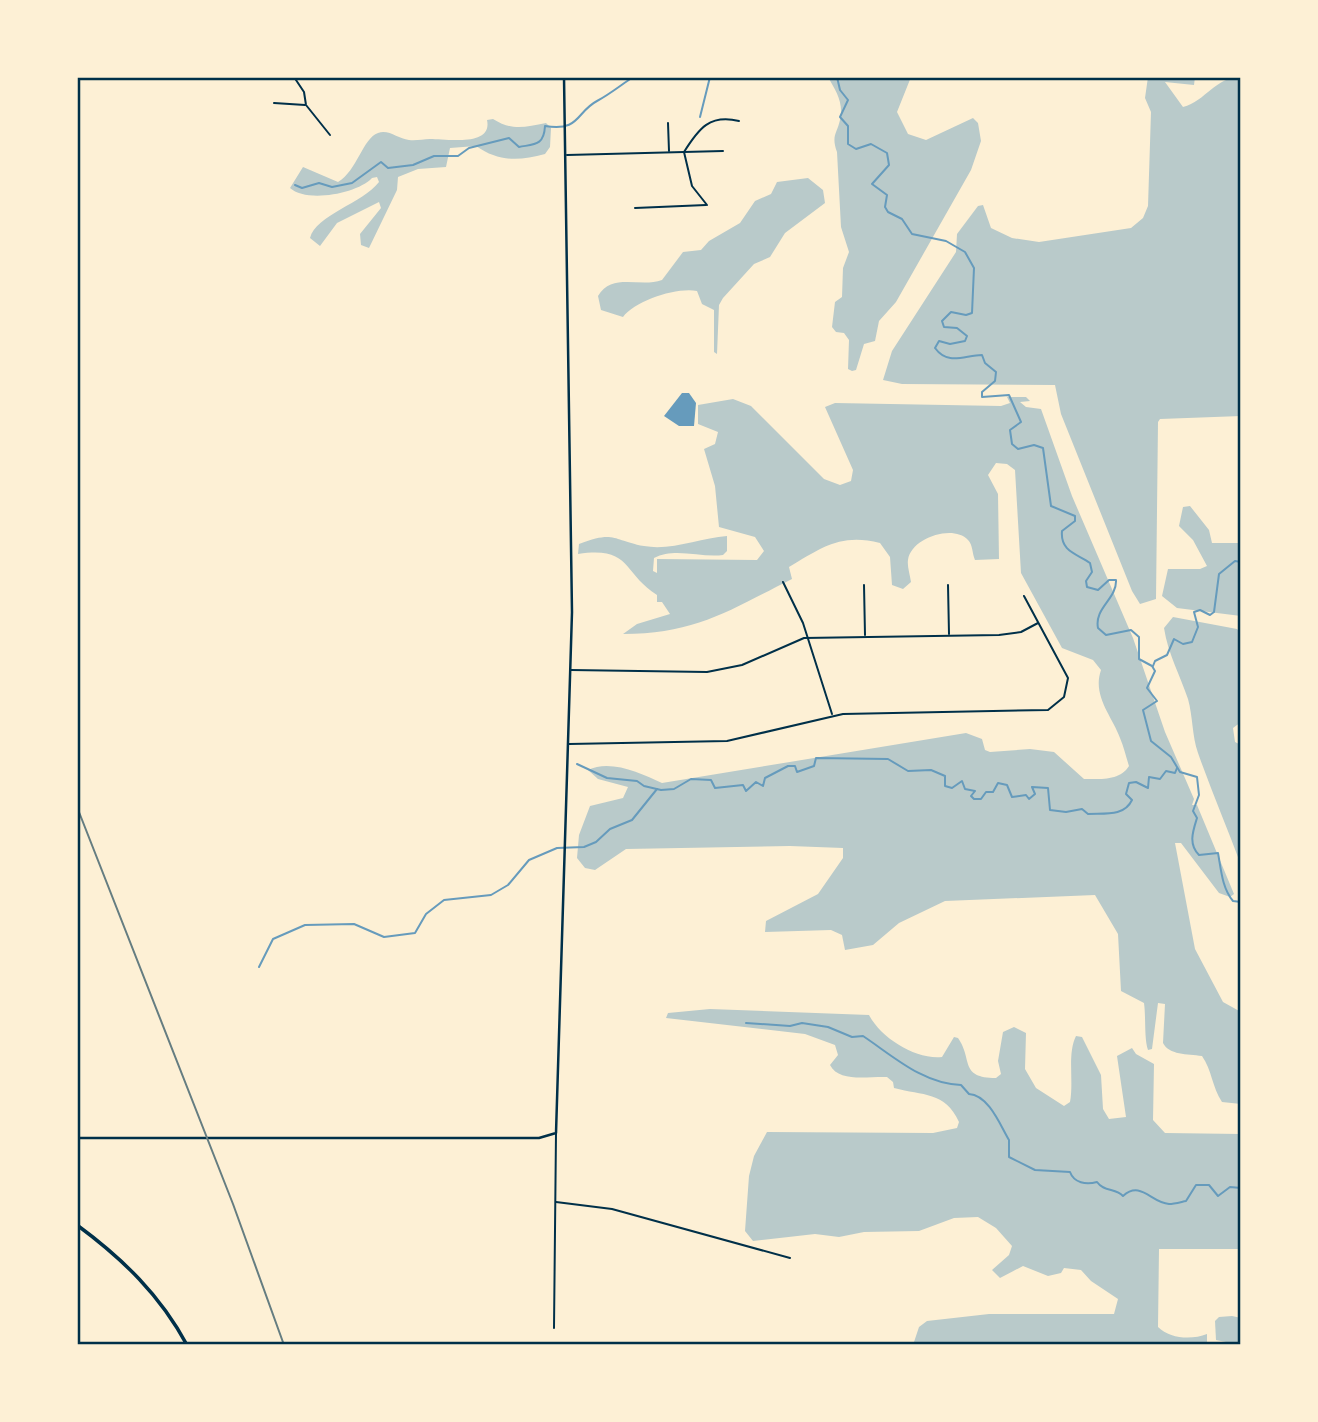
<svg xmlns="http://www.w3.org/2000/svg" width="1318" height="1422" font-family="'Golos Text',sans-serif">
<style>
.green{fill:#b9caca}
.water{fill:#669bbc}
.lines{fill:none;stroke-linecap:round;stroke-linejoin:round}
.stream{stroke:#669bbc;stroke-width:2}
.minor{stroke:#003049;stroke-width:2}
.secondary{stroke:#003049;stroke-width:2.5}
.primary{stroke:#003049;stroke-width:3.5}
.rail{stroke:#657d81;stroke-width:2}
.neatline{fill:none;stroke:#003049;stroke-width:2.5}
</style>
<rect width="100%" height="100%" fill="#fdf0d5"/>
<!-- green -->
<g class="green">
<path d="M828 77H911L897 112 908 134 926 140 973 118 978 123 981 141 971 170 896 302 879 321 875 341 864 344 856 370 852 371 848 369 849 340 844 333 836 332 832 327 835 302 842 297 843 268 849 252 841 227 837 152C831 135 837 134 840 120 844 103 836 91 828 77Z"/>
<path d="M1148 77H1195L1194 85 1165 82 1183 107C1206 101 1215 77 1241 77V416L1160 419 1158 422 1156 599 1140 604 1132 591 1061 414 1055 385 902 384 883 380 892 351 956 252 957 234 978 206 983 205 991 228 1012 238 1039 242 1131 228 1143 218 1148 206 1151 112 1145 98Z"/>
<path d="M493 119C512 131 525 127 546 123L551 128 550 147 545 154C519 161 499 162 476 146L450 148 446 167 418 169 398 177 397 190 369 248 361 245 360 234 381 208 379 202 337 223 320 246 310 238C316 215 363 203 379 182L377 177 372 178C357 194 306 203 290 188L303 167 338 182C357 171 363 138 378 133 389 129 398 139 409 140 416 141 423 139 430 139 446 139 493 147 487 120Z"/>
<path d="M808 178 823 190 825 203 785 233 770 257 754 264 723 298 719 305 717 354 714 352V310L702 304 697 291C676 287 635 301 623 317L601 310 598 296C612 272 640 288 662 280L683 252 701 250 709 241 740 223 755 201 771 194 777 182Z"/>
<path d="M1007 397H1026L1030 401 1020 402 1026 407 1041 409 1072 496 1133 638 1165 732 1194 799 1192 805H1197L1234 894 1230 897 1219 893 1181 843H1175L1195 949 1223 1002 1241 1012V1104L1222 1102C1212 1087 1212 1070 1202 1056 1187 1054 1169 1055 1163 1043L1165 1004 1158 1003 1152 1049 1148 1050C1144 1039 1146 1017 1144 1003L1121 991 1118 934 1095 895 945 901 899 923 873 945 845 950 842 935 831 930 765 932 766 921 818 894 843 858V848L790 846 626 849 595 870 585 868 577 858 579 835 590 806 623 798 628 787 598 779 588 770C610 759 641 773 662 783L966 733 982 739 985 750 990 752 1030 749 1054 752 1084 779C1100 779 1120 781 1129 766 1126 757 1124 747 1120 738 1112 716 1092 696 1101 670L1093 660 1062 648 1021 573 1015 470 1007 464 996 463 988 475 998 494 999 559 975 560C972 553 973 545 968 540 953 524 911 538 908 560 907 566 910 575 911 582L903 589 892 585 890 557 880 543C842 533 822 547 789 567L792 579C730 610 696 634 623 634L637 624 670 614 662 602H657V595C622 573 632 546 578 554L579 544C615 530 612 540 644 546 671 551 700 538 727 536V551L723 555C701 558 675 547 654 558L653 571 657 573V559L757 560 764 551 755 537 719 527 715 486 704 449 715 444 718 432 698 424V405L733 399 751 406 824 479 840 485 851 481 853 470 825 407 835 403 1001 406 1010 403Z"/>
<path d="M1190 506 1209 530 1212 543H1239L1241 535V616L1177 608 1162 596 1168 569H1200L1207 566 1193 540 1179 526 1183 507Z"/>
<path d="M1173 617 1237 629 1241 633V722L1233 728 1235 742 1241 745V865C1227 827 1211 790 1198 753 1192 736 1193 717 1188 699 1180 675 1168 654 1164 628Z"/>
<path d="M710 1009 869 1015C881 1038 916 1060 942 1057L954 1037 958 1038C973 1059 959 1078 996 1078L1001 1074 998 1061 1003 1032 1014 1027 1026 1033 1025 1069 1036 1088 1064 1106 1070 1102C1074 1081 1067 1054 1076 1036L1082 1037 1101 1075 1103 1109 1109 1119 1126 1117 1117 1056 1132 1048 1136 1054 1154 1064 1153 1120 1165 1133 1241 1134V1249H1159L1158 1327C1170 1339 1192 1340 1207 1334V1345H935L928 1342 913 1345 919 1327 927 1321 989 1314H1114L1118 1299 1091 1281 1081 1270 1064 1268 1061 1273 1048 1276 1023 1266 1000 1278 992 1270 1009 1255 1012 1246 996 1228 978 1217 954 1218 919 1231 864 1232 839 1237 815 1234 753 1241 745 1231 749 1176 754 1156 767 1132 933 1133 957 1128 959 1122C945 1091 923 1096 894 1088L893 1082 887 1077C869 1076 839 1083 830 1065L838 1055 835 1045 805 1034 666 1018 668 1013Z"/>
<path d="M1232 1316 1241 1318V1345L1216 1340 1215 1321 1219 1317Z"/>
</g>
<!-- water -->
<path class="water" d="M682 393H689L696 403 694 426H679L664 416Z"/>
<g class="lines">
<!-- stream -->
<g class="stream">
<path d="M837 77 840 90 848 100 840 117 848 126V144L856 149 871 144 887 153 889 165 872 184 887 195 885 207 888 212 902 219 912 234 946 241 965 252 974 268 972 313 966 315 951 312 942 321 944 327 957 328 967 336 965 341 950 344 939 341 935 348C948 366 965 355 982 355L985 363 996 372 995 381 982 392V397L1009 395 1021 422 1010 430 1012 444 1018 449 1034 445 1043 448 1051 506 1075 516V521L1062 531C1060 552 1078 554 1090 563L1092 572 1086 581 1087 587 1098 590 1109 580H1116C1117 599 1094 608 1098 628L1106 635 1131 630 1139 637V659L1152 666 1155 671 1147 688 1157 701 1143 710 1151 741 1171 757 1180 772 1197 777 1199 795 1193 811 1197 818C1193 831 1188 844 1199 855L1218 853C1221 869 1222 888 1233 901L1241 902"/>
<path d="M700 117 710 77"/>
<path d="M295 185 302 188 319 183 332 187 352 183 381 162 388 168 413 165 434 156H458L469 148 509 138 519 147C534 144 544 146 545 126 580 132 576 112 597 101 610 94 621 85 633 77"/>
<path d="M1153 666 1155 661 1167 655 1174 639 1183 644 1192 642 1198 627 1194 612 1200 610 1210 615 1214 612 1219 574 1235 561 1241 562"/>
<path d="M577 764 607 778 637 781 644 786 661 790 674 789 691 779 711 780 715 788 743 785 746 791 756 782 763 786 765 778 788 766H795L797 772 814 766 816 758 888 759 908 771 931 770 945 776V786L952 788 962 781 965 789 975 791 971 796 974 799H981L986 792H993L998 783 1007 785 1012 797 1026 795 1029 799 1035 794 1032 787 1048 788 1050 810 1066 812 1082 809 1088 814C1104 813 1124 817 1132 800L1126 794 1129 783 1136 782 1148 788 1149 777 1160 779 1166 771 1175 773 1177 768"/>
<path d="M259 967 273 939 305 925 354 924 384 937 415 933 426 914 444 900 491 895 508 885 529 860 557 848 584 847 596 842 610 829 632 820 657 789"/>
<path d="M746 1023 790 1026 802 1023 828 1027 852 1037 863 1036C893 1056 923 1084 961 1085L969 1094C989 1095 1001 1127 1009 1140V1157L1035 1170 1070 1172C1074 1183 1086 1185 1097 1182 1104 1192 1116 1188 1123 1196 1141 1180 1151 1203 1169 1204 1174 1204 1181 1202 1186 1201L1196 1185H1209L1218 1196 1230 1187 1241 1188"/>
</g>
<!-- minor -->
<g class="minor">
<path d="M294 77 304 92 306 105 330 135"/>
<path d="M274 103 305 105"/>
<path d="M668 123 669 151"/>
<path d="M567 155 723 151"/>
<path d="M707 205 692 186 684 152C699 128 710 114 739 121"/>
<path d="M635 208 706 205"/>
<path d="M783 582 803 623 832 714"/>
<path d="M864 585 865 635"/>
<path d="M948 585 949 634"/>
<path d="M571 670 707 672 742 665 804 638 999 635 1021 632 1038 623"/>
<path d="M569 744 727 741 843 714 1048 710 1064 697 1068 678 1024 596"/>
<path d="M556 1202 612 1209 790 1258"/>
<path d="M554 1328 556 1133"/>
</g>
<!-- secondary -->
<path class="secondary" d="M77 1138H539L556 1133 572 612 564 77"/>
<!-- primary -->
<path class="primary" d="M77 1225C123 1259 160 1295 187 1345"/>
<!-- rail -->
<path class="rail" d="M77 807 233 1204 284 1345"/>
</g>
<!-- border -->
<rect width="1318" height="1422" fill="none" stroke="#fdf0d5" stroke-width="158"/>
<rect x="79" y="79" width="1160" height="1264" class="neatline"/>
</svg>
